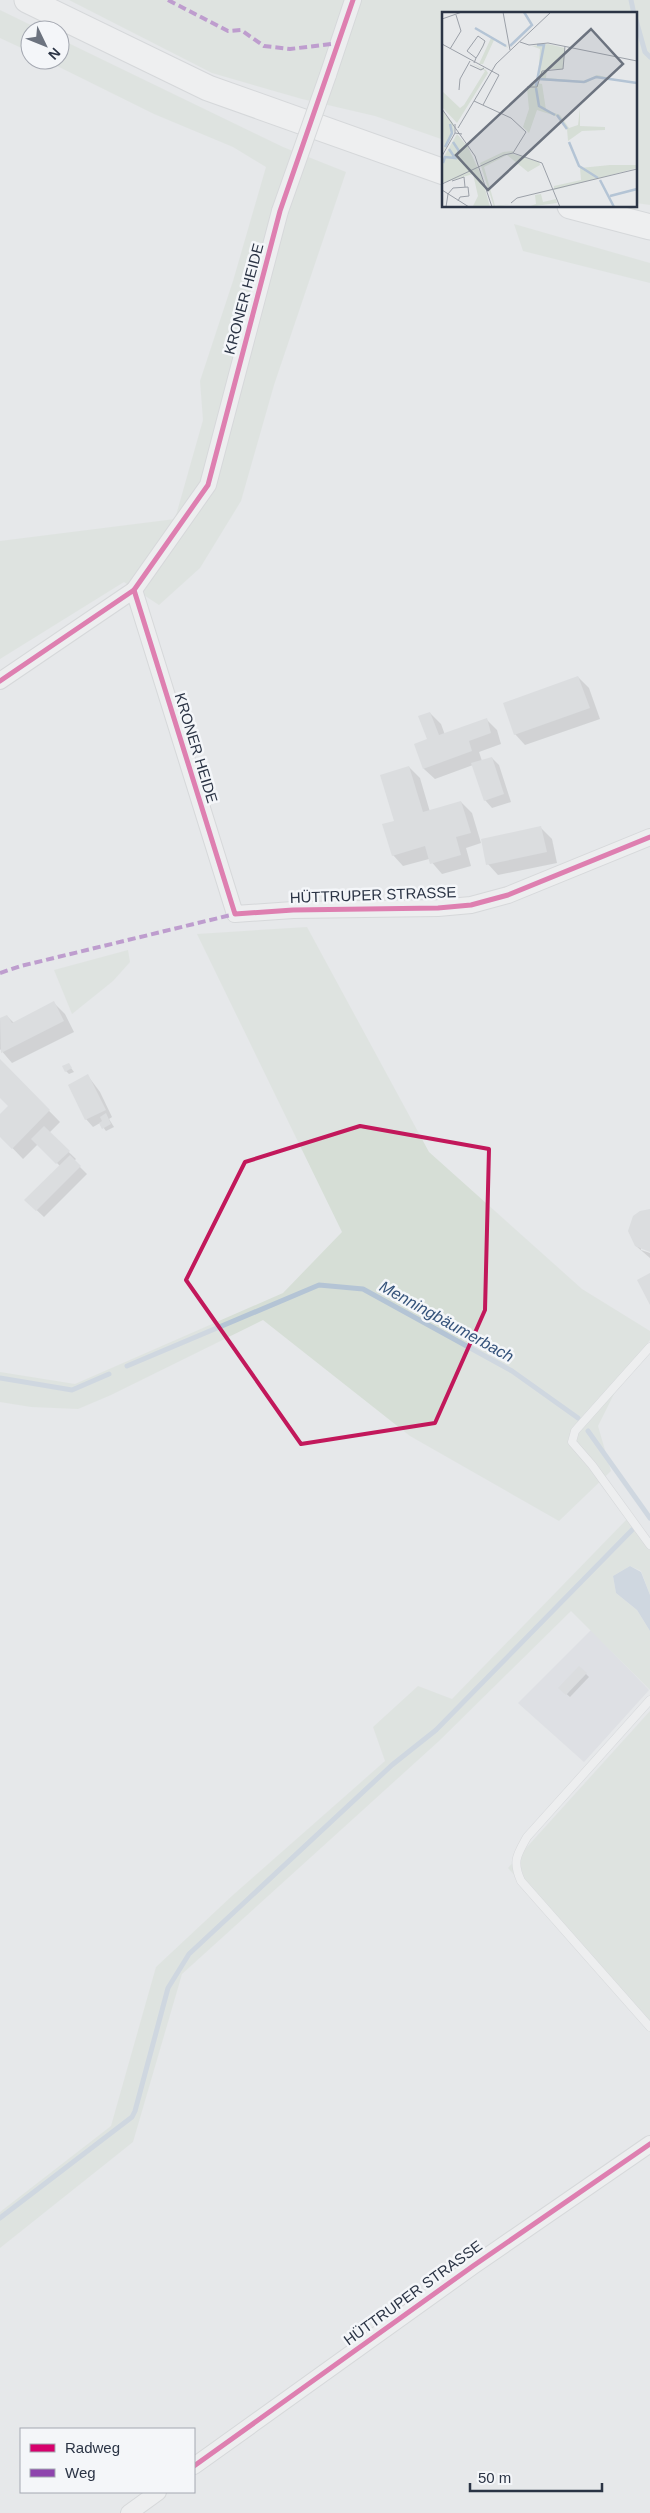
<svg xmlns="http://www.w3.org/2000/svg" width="650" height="2513" font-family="Arial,sans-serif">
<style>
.built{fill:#d4d7dd}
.green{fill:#d6ded6}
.water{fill:#b4c4d5}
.shadow{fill:#0003}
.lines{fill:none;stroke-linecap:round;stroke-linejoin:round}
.stream{stroke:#b4c4d5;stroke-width:5}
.building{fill:#ced0d3}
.lane-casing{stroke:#c4c6c8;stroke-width:9}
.street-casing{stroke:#c4c6c8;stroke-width:18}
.primary-casing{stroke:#c2c5c8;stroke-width:27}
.lane{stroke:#f5f6f7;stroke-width:8}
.street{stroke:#f5f6f7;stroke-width:16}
.primary{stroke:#f8f8f8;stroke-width:25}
.street-bridge-casing{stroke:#c4c6c8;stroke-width:18;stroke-linecap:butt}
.street-bridge{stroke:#f5f6f7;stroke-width:16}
.quiet{stroke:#8e44ad;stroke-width:4;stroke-dasharray:8 4;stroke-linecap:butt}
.cycleway-casing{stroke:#f4f6f9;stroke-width:8}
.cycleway{stroke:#d6006c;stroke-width:5}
.marked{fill:none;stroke:#c2185b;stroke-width:4;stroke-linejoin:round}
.labels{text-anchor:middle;stroke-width:5;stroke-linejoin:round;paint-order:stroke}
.street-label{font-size:15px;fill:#2b3445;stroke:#f4f6f9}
.water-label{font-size:16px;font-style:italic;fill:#34527a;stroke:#f4f6f9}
.inset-river{fill:none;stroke:#b4c4d5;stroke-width:2.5}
.inset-road{fill:none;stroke:#9ba0a8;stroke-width:1}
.view{fill:#6c737f;fill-opacity:0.15;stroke:#6c737f;stroke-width:2.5}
.inset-edge{fill:none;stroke:#2b3445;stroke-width:2.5}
</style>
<rect width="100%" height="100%" fill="#e6e8ea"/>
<!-- built -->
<path class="built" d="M591 1630 649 1690 584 1762 518 1703Z"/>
<!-- green -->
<g class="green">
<path d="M69 0H650V205L636 203V14H444V140L375 116 302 99 212 73Z"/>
<path d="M0 10 41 30H30V52L0 38Z"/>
<path d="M60 39 283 147 346 172 274 385 241 501 200 568 159 605 124 582 0 659V541L175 519 203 420 200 381 233 281 266 167 233 147 154 114 45 60H60Z"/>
<path d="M514 224 650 263V283L523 251Z"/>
<path d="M307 927 429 1152 582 1289 650 1331V1340L614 1394 598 1426 611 1471 559 1521 410 1436 263 1320 111 1395 78 1409 31 1407 0 1402V1372L75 1384 283 1293 342 1232 197 934Z"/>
<path d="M128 950 130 962 113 981 72 1014 54 970Z"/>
<path d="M628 1518 650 1546V1595L641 1571 630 1566 613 1576 616 1593 637 1610 650 1631V1690L571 1611 439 1741 182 1974 133 2142 0 2248V2212L111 2126 156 1967 233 1895 385 1761 373 1727 418 1686 452 1699Z"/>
<path d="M650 1711V2022L508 1868Z"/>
</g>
<!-- water -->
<path class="water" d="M630 1566 641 1572 650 1595V1631L637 1610 616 1593 613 1576Z"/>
<!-- shadow -->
<g class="shadow">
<path d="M578 677 589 688 600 719 525 745 515 734Z"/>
<path d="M430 713 441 724 445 735 487 720 497 730 501 744 479 752 482 761 492 758 499 765 511 802 492 808 485 800 473 765 435 779 424 769Z"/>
<path d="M409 767 420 778 430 812 461 802 472 813 481 843 466 848 471 866 442 874 429 859 403 866 393 855 395 822Z"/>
<path d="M541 828 552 839 557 863 498 875 488 864Z"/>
<path d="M54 1003 65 1014 74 1032 12 1063 0 1049V1020L7 1016 14 1023Z"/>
<path d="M1 1062 60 1122 49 1133 76 1159 74 1161 87 1174 44 1217 26 1200 60 1166 38 1144 23 1159 0 1135V1116L10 1106 0 1096Z"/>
<path d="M68 1064 74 1072 69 1074 66 1071Z"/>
<path d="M88 1076 100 1092 112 1117 109 1119 114 1127 106 1131 100 1123 93 1127 86 1119 69 1085Z"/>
<path d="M650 1211V1251L641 1247V1250L650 1253V1258L636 1246Z"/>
<path d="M579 1667 589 1677 570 1697 560 1688Z"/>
</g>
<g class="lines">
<!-- stream -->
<g class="stream">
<path d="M631 0 634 14"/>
<path d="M636 20 645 52 650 57"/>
<path d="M127 1366 319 1285 363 1289 512 1371 578 1418"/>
<path d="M0 1378 72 1390 109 1374"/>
<path d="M588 1431 650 1518"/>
<path d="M0 2218 132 2117 135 2111 168 1988 189 1954 392 1765 436 1730 632 1530"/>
</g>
</g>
<!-- building -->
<g class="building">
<path d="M578 676 590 708 514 735 503 703Z"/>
<path d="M430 712 439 735 487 718 491 733 469 741 472 751 423 769 414 744 427 739 418 716Z"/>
<path d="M492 757 504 794 484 801 471 763Z"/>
<path d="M409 766 423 812 461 801 471 833 456 837 461 855 430 864 425 846 392 856 382 824 394 821 380 775Z"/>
<path d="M541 826 547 852 486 865 481 839Z"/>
<path d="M54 1001 64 1021 1 1053 0 1018 7 1015 12 1023Z"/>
<path d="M0 1059 50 1110 12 1149 0 1137V1114L8 1106 0 1098Z"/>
<path d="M69 1063 72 1068 65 1072 62 1066Z"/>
<path d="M88 1074 106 1110 85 1120 68 1085Z"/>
<path d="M106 1113 111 1124 102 1129 99 1123 102 1121 100 1117Z"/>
<path d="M44 1126 70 1151 56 1164 31 1139Z"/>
<path d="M70 1155 81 1166 36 1211 24 1200Z"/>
<path d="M650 1209V1252L635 1246 628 1231 633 1216 640 1211Z"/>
<path d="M650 1273V1305L637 1280Z"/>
<path d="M579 1666 587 1673 566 1695 558 1688Z"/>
</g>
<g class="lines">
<!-- lane casing -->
<g class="lane-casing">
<g id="lane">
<path d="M650 1347 575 1431 572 1442 592 1465 650 1545"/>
<path d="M650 1700 527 1837C517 1855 512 1861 521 1881L650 2027"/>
</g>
</g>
<!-- street casing -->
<g class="street-casing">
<g id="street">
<path d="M328 75 353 0"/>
<path d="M134 590 208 485 280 211"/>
<path d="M0 681 134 590 235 914 293 910 438 908 471 905 508 895 650 837"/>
<path d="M194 2466 473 2266 650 2144"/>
<path d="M129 2513 158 2492"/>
</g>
</g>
<!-- primary casing -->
<g class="primary-casing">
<g id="primary">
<path d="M27 0 208 88 444 172"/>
<path d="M570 206 650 227"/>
</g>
</g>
<!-- lane -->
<use href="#lane" class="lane"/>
<!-- street -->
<use href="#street" class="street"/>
<!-- primary -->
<use href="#primary" class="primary"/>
<!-- street-bridge casing -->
<g class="street-bridge-casing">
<path id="street-bridge" d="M280 211 328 75"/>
</g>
<!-- street-bridge -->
<use href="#street-bridge" class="street-bridge"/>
<!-- quiet -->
<g class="quiet">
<path d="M168 0 228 31 241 30 264 46 290 49 339 43"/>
<path d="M0 973 21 966 235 914"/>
</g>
<!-- cycleway casing -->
<g class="cycleway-casing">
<g id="cycleway">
<path d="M134 590 208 485 280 211 353 0"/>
<path d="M0 681 134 590 235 914 293 910 438 908 471 905 508 895 650 837"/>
<path d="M194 2466 473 2266 650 2144"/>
</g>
</g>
<!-- cycleway -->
<use href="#cycleway" class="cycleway"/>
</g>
<!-- marked area -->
<path d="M0 0H650V2513H0ZM360 1126 489 1149 485 1310 435 1423 301 1444 186 1280 245 1162Z" fill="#e6e8ea" fill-opacity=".55" fill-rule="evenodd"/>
<path class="marked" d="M360 1126 489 1149 485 1310 435 1423 301 1444 186 1280 245 1162Z"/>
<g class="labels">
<!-- street labels -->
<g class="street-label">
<text transform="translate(244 299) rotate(-75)" y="5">KRONER HEIDE</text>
<text transform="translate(196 748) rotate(73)" y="5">KRONER HEIDE</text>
<text transform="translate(373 895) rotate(-2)" y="5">HÜTTRUPER STRASSE</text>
<text transform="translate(413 2293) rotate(-36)" y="5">HÜTTRUPER STRASSE</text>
</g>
<!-- water labels -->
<g class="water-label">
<text transform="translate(447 1321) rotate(29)" y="6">Menningbäumerbach</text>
</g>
</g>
<!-- overview -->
<g transform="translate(442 12)">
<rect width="195" height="195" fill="#e6e8ea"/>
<path d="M33 15 65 34 66 36 52 28 41 52H37L49 26ZM106 32 123 36 121 57H105L104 66 143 69 155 63 195 72 155 65 144 71 96 68 98 37 90 34ZM29 51 44 58 46 61 15 111 0 95V79L18 96 22 93 43 59ZM95 71 100 72 104 98 118 103 127 116 136 113 138 96V114L163 115V118L140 119 126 129 125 117 117 105 95 98 87 121 81 115 87 97 85 76ZM0 98 11 111 12 119 2 139ZM15 122 26 135 39 163 48 195 31 194 36 184 31 162 0 171V148ZM71 139V142L97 150 108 178 98 153 86 160 65 143 42 155 53 194 69 192 52 195 38 151 61 140ZM168 153H195V156L112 178V174L139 168 138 156ZM99 182 101 190 114 187 115 191 86 195 94 192 93 183Z" fill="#d6ded6"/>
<path class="inset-river" d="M33 16 64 34M68 34 90 13 82 0M97 67 142 70 154 65 195 71M94 74 102 33H95M94 76 97 94 113 103M115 103 125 117M11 130 17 139 13 146M127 130 137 154 156 166M3 135 10 121 8 112M1 151 3 145 13 146 7 137M158 168 172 195M168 184 195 177"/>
<path class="inset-road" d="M61 0 68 38M0 7 20 0M78 30 87 33 106 31 195 49M0 32 57 63 41 93M8 37 19 19 14 3M32 51 34 46 36 43 41 34 43 29 36 24 25 39 34 46M28 53 39 58 42 56M85 75H95L100 59 121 57 123 34M17 78 18 67 28 49M32 89 69 106 84 120 71 141 100 151 118 195M0 97 33 144 50 195M13 112V121L20 122M16 116 54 52 109 0M0 144 13 121M10 169 22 165 23 175M0 172 62 143 71 141M0 178 27 195M69 191 75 186 195 157M4 195 6 182 11 176 26 175 27 184 18 185 16 189"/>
<path class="view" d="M149 17 181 52 46 178 14 143Z"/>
<rect width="195" height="195" class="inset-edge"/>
</g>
<!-- legend -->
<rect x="20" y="2428" width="175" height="65" fill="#f4f6f9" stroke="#a4a8b1"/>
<rect x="30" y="2444" width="25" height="8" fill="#d6006c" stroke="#a4a8b1"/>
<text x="65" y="2453" font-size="15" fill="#2b3445">Radweg</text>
<rect x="30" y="2469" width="25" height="8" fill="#8e44ad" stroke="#a4a8b1"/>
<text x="65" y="2478" font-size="15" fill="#2b3445">Weg</text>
<!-- north arrow -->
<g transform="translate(45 45) rotate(133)"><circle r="24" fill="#f4f6f9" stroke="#a4a8b1"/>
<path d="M0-4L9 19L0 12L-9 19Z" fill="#6c737f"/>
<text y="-8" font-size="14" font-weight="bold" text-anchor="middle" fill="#2b3445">N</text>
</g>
<!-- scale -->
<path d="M470 2483v8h132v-8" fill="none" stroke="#2b3445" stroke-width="2.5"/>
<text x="478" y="2483" font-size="15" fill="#2b3445" stroke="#f4f6f9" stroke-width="4" paint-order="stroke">50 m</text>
</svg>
